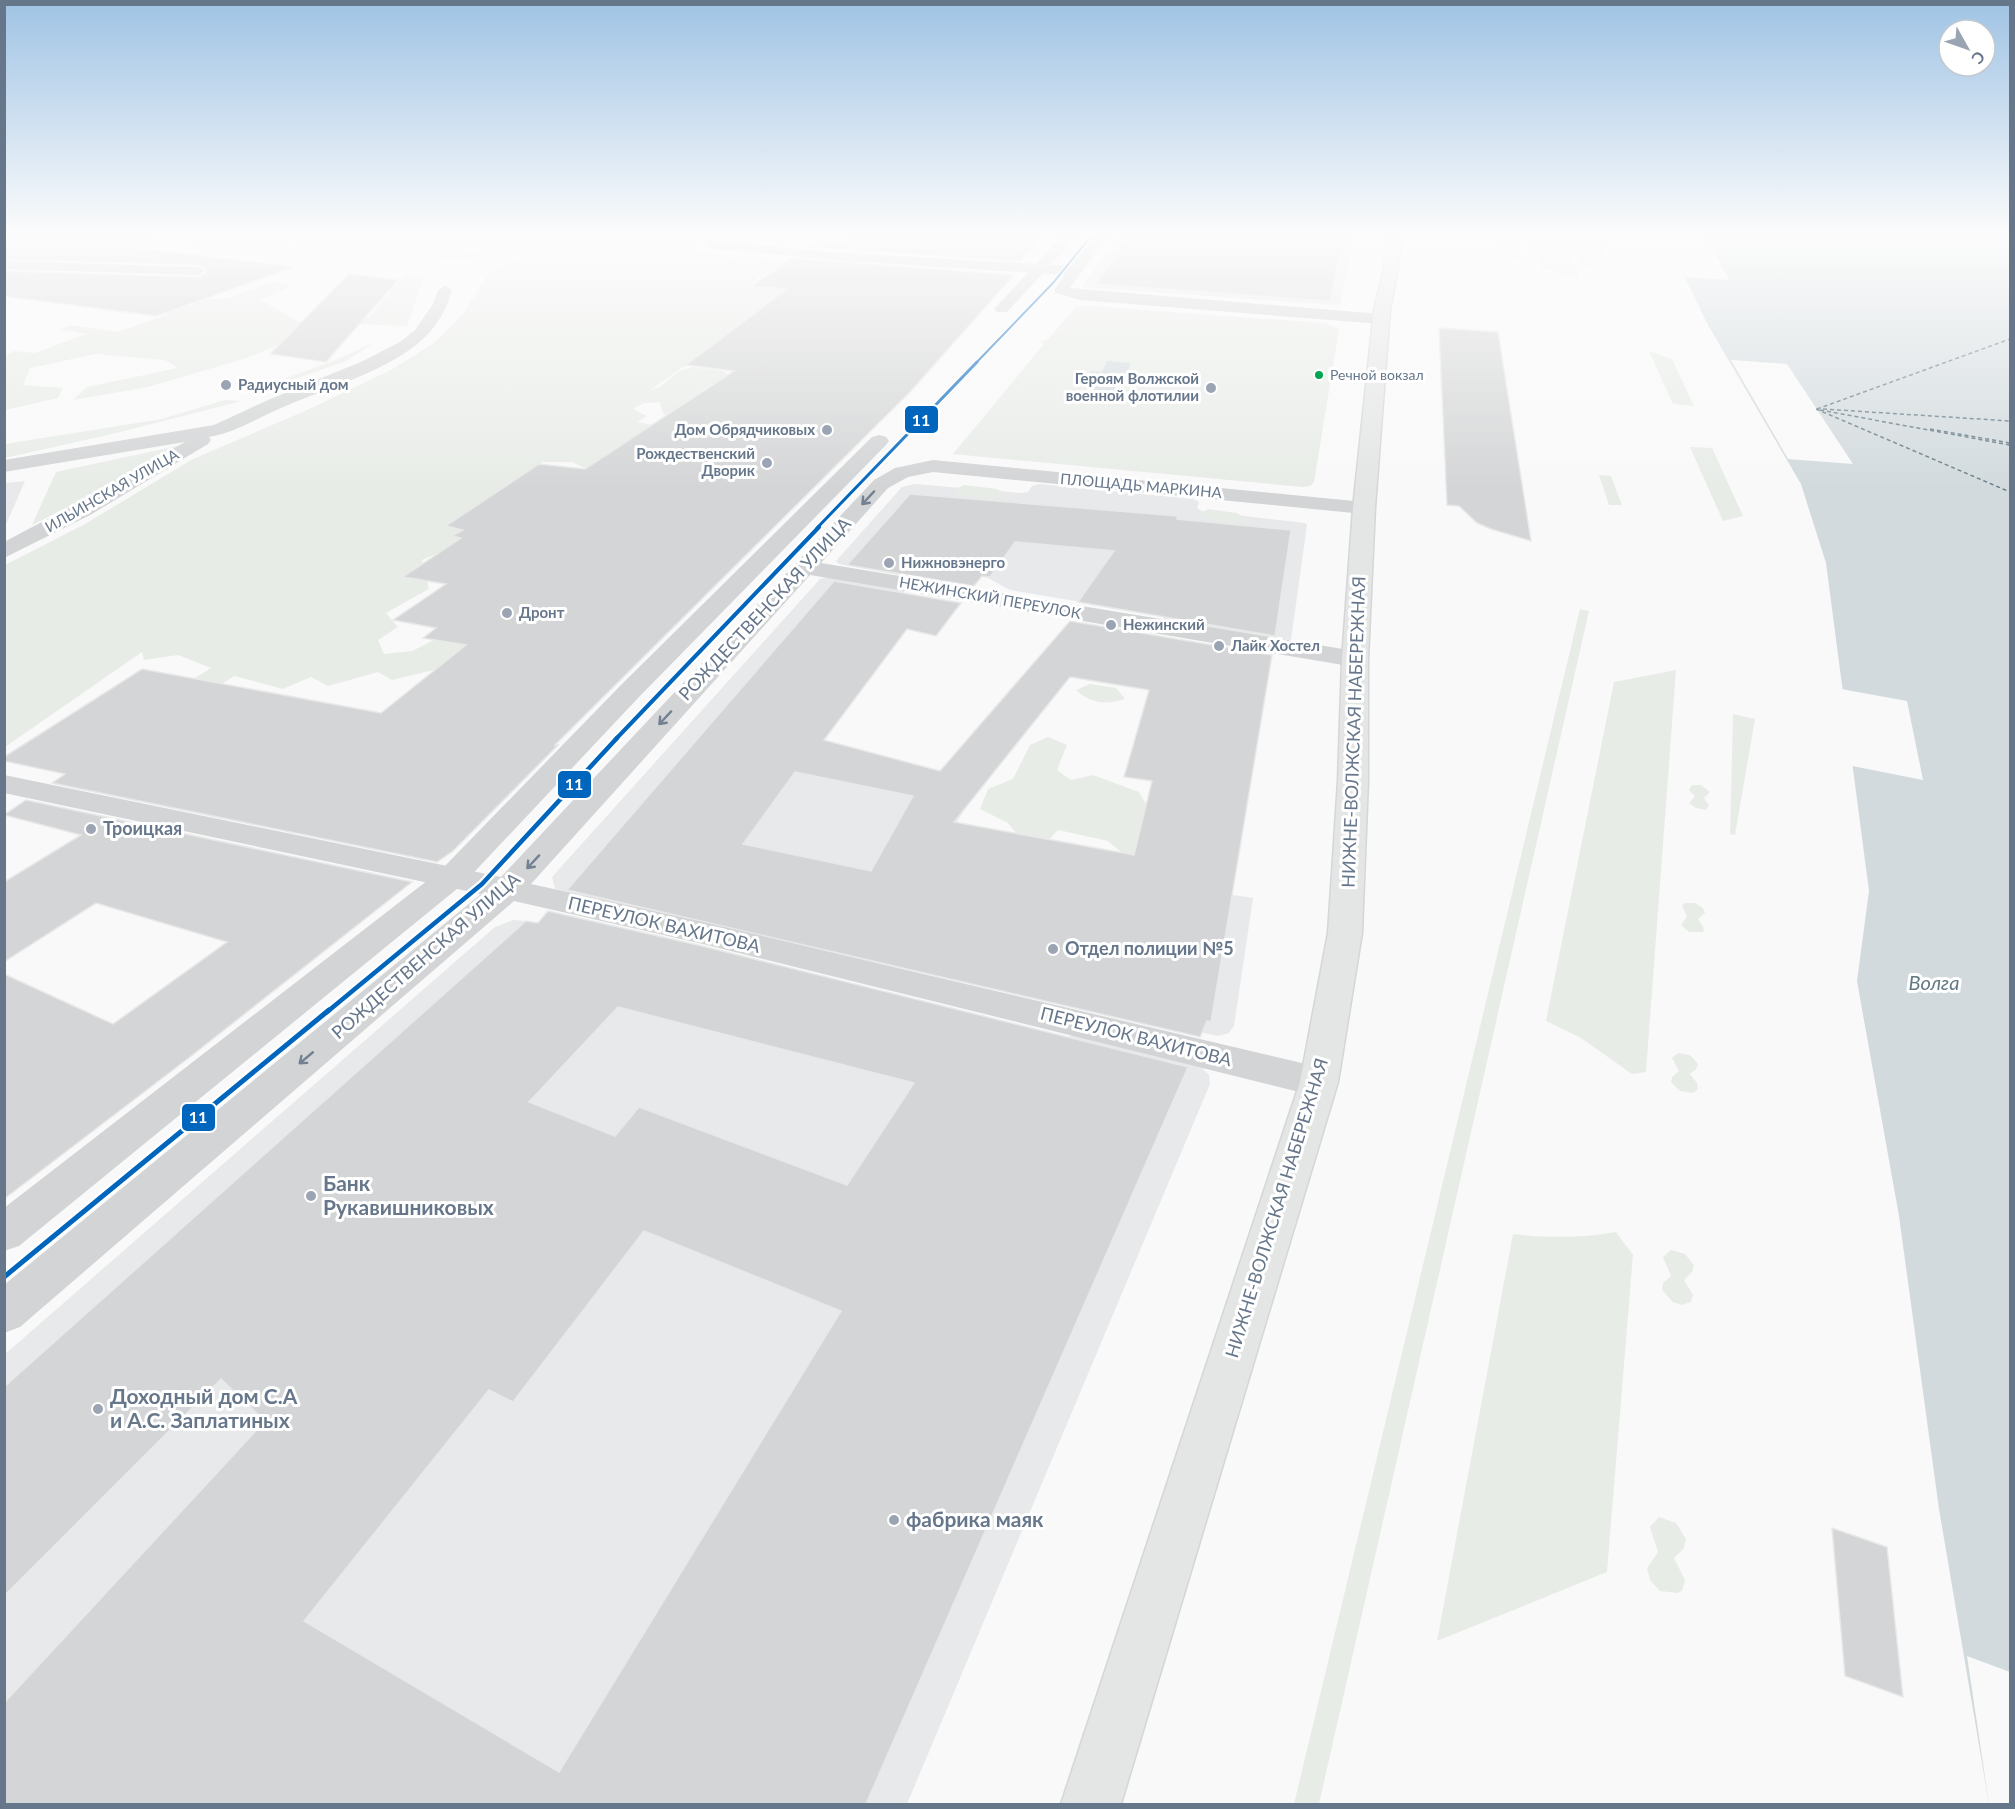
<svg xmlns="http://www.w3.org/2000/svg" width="2015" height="1809" font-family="Lato,sans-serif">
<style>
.built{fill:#e8e9ea}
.green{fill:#e8ece7}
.water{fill:#d2dadd}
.pier{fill:#f9f9f9}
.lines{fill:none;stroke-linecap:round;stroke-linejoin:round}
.ferry{stroke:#637885;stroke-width:1.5;stroke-dasharray:4 3;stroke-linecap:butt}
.building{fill:#d4d5d6;stroke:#e8e8e8;stroke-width:1.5;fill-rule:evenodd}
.secondary-casing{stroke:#d4d6d8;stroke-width:3}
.pedestrian{fill:#d3d4d5;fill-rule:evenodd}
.minor{fill:#d3d4d5;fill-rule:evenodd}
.secondary{fill:#e4e5e5;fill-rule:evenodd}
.tram-1-far4-casing{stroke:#fff;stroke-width:4.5}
.tram-1-far3-casing{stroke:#fff;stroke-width:6}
.tram-1-far2-casing{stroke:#fff;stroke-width:8}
.tram-1-far1-casing{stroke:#fff;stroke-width:9}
.tram-1-casing{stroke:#fff;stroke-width:10}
.tram-1-far4{stroke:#0065bd;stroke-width:2}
.tram-1-far3{stroke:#0065bd;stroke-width:3}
.tram-1-far2{stroke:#0065bd;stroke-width:4}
.tram-1-far1{stroke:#0065bd;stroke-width:4.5}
.tram-1{stroke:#0065bd;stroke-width:5}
.oneway{stroke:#728092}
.bus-dot{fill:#00a651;stroke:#fff;stroke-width:2}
.poi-dot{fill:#9aa4b2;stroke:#fff;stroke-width:2}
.labels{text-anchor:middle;stroke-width:6;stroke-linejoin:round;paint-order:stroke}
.far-bus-label{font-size:14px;fill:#67778b;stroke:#fff;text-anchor:start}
.far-poi-label{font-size:15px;font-weight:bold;fill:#67778b;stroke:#fff;text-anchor:start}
.far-street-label{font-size:15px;fill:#67778b;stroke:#fff}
.street-label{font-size:18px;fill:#67778b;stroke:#fff}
.poi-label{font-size:18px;font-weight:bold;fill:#67778b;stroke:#fff;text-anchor:start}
.water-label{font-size:20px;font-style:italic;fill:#637885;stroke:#fff}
.near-poi-label{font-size:21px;font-weight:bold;fill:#67778b;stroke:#fff;text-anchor:start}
.line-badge{stroke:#fff;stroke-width:2}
.badge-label{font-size:16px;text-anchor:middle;font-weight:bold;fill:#fff}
</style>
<rect width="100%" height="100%" fill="#f9f9f9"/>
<!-- built -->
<g class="built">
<path d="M1119 235H1355L1340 304 1333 305 1082 287Z"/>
<path d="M25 481 5 527V483Z"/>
<path d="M915 484 1022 493 1028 492 1032 486 1039 484 1193 499 1199 502 1197 508 1202 511 1305 523 1307 525 1291 640 1163 620 1164 616 1010 590 988 578 928 568 921 579 839 564 836 561 902 487Z"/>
<path d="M829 577 906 589 891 608 948 621 936 636 878 623 850 661 880 666 864 687 833 682 794 732 964 810 957 822 998 830 988 849 1109 876 1253 898 1234 1026 1229 1033 1218 1036 1063 1003 669 917 555 889 552 877 820 579Z"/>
<path d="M513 920 526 921 1033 1039 1064 1038 1073 1035 1202 1068 1209 1075 1210 1084 907 1804H5L4 1355 495 927Z"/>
</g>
<!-- green -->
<g class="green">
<path d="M229 235H313L352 244 361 239 342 235H594L698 245 689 251 733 257 730 258 750 256 794 265C778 271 759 271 749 286L803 291 766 304 686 365 650 390 660 387 679 371 692 367 723 371 729 375 702 390 719 403 689 419 663 414 660 402 644 403 633 409 647 416 637 422 653 425 605 464 585 468 572 462H542L449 524 482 534 422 560 429 589 386 613 398 627 378 640 384 654 412 651 446 634 482 631 442 668 392 680 378 672 328 686 311 677 283 689 234 676 197 701 160 700 211 668 178 655 144 660 142 652 5 747V565L85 524 193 459 305 411 391 370 434 343 463 314 489 273 533 253 439 245 463 248 456 250 496 253 470 259 420 257 365 252 276 239 245 241 202 249 189 247Z"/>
<path d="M655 235H857L854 237 786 238C774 245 762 237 750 244Z"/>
<path d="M1493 235H1512L1521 260 1506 256Z"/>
<path d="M1529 235H1560L1565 240 1579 279 1541 268 1534 241Z"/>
<path d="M1590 235H1593L1601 243 1608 261 1582 267 1573 241Z"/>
<path d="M260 241 289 243 242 253 227 254 225 253 228 251 218 249Z"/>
<path d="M405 274 424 278 407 326 323 323 292 340 243 359 148 387 73 400 87 387 178 368 165 360 96 354 30 368 23 385 63 388 58 398 5 410V356L14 351 35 353 86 334 60 329 71 325 118 332 168 314 115 303 228 298 275 281 291 286 261 300 298 321 369 317Z"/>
<path d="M1077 305 1325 323 1339 329 1314 482 1310 486 1303 487 953 454 1044 344 1041 342 1049 338Z"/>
<path d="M377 341 344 362 260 391 256 389 336 360Z"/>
<path d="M1649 351 1672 359 1694 406 1673 404Z"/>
<path d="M225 400 242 401 116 433 5 458V444L162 419Z"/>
<path d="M182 445 189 447 32 525 56 472Z"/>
<path d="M1690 447 1712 448 1743 516 1723 521Z"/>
<path d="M1599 475 1611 476 1622 505H1609Z"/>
<path d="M964 485 997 489 1006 494 995 498 959 495 955 490Z"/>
<path d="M1208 509 1237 513 1247 519C1233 525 1212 522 1200 514Z"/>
<path d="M1580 609 1589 611 1319 1804H1294Z"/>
<path d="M1676 670 1646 1072 1632 1074 1581 1038 1546 1021 1614 682Z"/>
<path d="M1090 684 1116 688 1125 699C1106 705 1091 704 1076 690Z"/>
<path d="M1733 714 1755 719 1735 835 1730 834Z"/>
<path d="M1048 737 1067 745 1057 770 1071 780 1093 775 1139 792 1166 838 1155 856 1123 854 1108 841 1058 830 1046 843 1022 841 1008 823 980 809 988 789 1013 779 1030 745Z"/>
<path d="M1692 785H1701L1710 792 1704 798 1709 805 1706 810 1696 808 1689 803 1695 796 1689 790Z"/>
<path d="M1685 903H1695L1703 908 1705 913 1698 919 1704 928 1703 932H1689L1681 925 1687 916 1682 906Z"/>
<path d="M1678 1053 1690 1055 1698 1064 1696 1069 1690 1074 1697 1083 1698 1089 1693 1093 1680 1091 1671 1082 1672 1077 1679 1071 1672 1058Z"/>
<path d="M1616 1232 1633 1255 1607 1572 1437 1641 1513 1234C1548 1238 1581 1238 1616 1232Z"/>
<path d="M1671 1250 1685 1254 1694 1265 1692 1272 1684 1280 1693 1295 1691 1302 1682 1305 1673 1302 1662 1290 1663 1283 1671 1276 1663 1257Z"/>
<path d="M1659 1517 1676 1523 1686 1539 1684 1548 1674 1558 1685 1580 1682 1591 1677 1593 1660 1591 1650 1580 1647 1568 1658 1552 1650 1527Z"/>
</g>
<!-- water -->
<g class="water">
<path d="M1664 235H2010V1804H1989L1939 1509 1899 1216 1857 981 1869 891 1826 563 1801 484 1708 325Z"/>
<path d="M1107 361 1131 363 1126 374 1117 373 1110 386 1119 388 1113 400 1088 398 1094 386 1083 385 1091 371 1102 372Z"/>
</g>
<!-- pier -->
<g class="pier">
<path d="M1664 235 1706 236 1729 280 1685 277Z"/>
<path d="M1731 360 1787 364 1853 464 1788 459Z"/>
<path d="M1841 689 1907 701 1923 780 1852 766Z"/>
<path d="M1967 1656 2010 1672V1804H1989Z"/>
</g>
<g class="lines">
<!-- ferry -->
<g class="ferry">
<path d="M1816 409 2010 492"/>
<path d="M1817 409 2010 339"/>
<path d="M1823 409 2010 421"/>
<path d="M1820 410 2010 445"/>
<path d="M1930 429 2010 443"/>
</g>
</g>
<!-- building -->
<g class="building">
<path d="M4 235H154L155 243 140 248 294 267 156 316 4 296V271L198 277 206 273V269L198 265 4 259Z"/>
<path d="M857 235H1042L1020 261 808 247 817 241 844 243Z"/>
<path d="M1130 235H1344L1330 301 1095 284Z"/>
<path d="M792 258 1014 275 910 392 555 745H558L453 851 437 862 52 783 65 774 4 761V757L142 669 381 713 466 645 423 638 436 628 393 620 446 584 403 577 461 538 452 536 463 530 446 526 539 464 585 469 734 371 686 365 787 289 752 286Z"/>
<path d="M349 274 398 280 326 362 270 354Z"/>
<path d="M1439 328 1498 332 1531 541 1491 529 1477 523 1459 506 1447 505Z"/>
<path d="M910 494 1178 516 1177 519 1291 530 1275 636 1078 602 1114 551 1015 542 990 577 982 576 974 586 847 565Z"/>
<path d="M834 581 961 603 936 636 907 629 824 740 940 771 1070 621 1272 655 1211 1022 1207 1021 1200 1037 567 890ZM1070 677 1149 690 1124 777 1152 781 1134 855 954 822ZM795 772 913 796 871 871 743 844Z"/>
<path d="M26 800 412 882 190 1057 4 1199V974L113 1024 227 942 96 903 4 962V882L81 835 4 815Z"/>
<path d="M548 911 702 946 1188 1067 866 1804H4V1703L265 1421 221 1379 4 1596V1387L526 921 538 923ZM618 1007 914 1083 847 1185 639 1107 615 1136 529 1102ZM644 1231 841 1311 559 1772 304 1621 489 1390 513 1402Z"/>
<path d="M1832 1528 1887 1547 1903 1697 1845 1676Z"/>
</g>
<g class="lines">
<!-- secondary casing -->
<g class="secondary-casing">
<path id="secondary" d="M1387 235H1401L1398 268 1390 310 1375 508 1368 659V781L1362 933 1338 1082 1121 1804H1061L1300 1082 1328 933 1338 781 1342 659 1353 508 1374 310 1384 268Z"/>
</g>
<!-- pedestrian -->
<g class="pedestrian">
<path d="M1063 235H1078L1007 312H997L994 309 997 306Z"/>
<path d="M879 435 886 437 889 441 886 445 639 697 463 884 19 1246 4 1251V1208L441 870 621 685 872 437Z"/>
</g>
<!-- minor -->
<g class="minor">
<path d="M1095 235H1109L1070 288 1381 314 1389 319 1381 324 1080 300 1056 293 1054 290 1065 275 831 260 710 248 703 244 710 240 831 252 1071 266Z"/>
<path d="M4 261 198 267 205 271 198 275 4 269Z"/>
<path d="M445 286 452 290C448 306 438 325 425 337 392 370 324 389 281 408 257 418 235 433 209 437L211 440 208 444 90 515 4 558V542L74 505 185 442 4 472V460L214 425 268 400 363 361 400 342 415 330 433 304 438 290Z"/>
<path d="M933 460 1364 502 1372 503 1375 508 1372 513 1364 514 933 472 908 477 888 488 821 563 1355 651 1364 654 1368 659 1364 664 1355 667 810 575 531 884 703 922 1319 1067 1333 1072 1338 1082 1333 1092 1319 1097 703 944 514 901 20 1327 4 1333V1285L481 894 4 793V775L501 877 874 480 895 468Z"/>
</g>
<!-- secondary -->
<use href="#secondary" class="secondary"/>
<!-- tram-1-far4 casing -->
<g class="tram-1-far4-casing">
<path id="tram-1-far4" d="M975 364 1053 283 1092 235"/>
</g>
<!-- tram-1-far3 casing -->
<g class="tram-1-far3-casing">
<path id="tram-1-far3" d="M817 528 977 362"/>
</g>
<!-- tram-1-far2 casing -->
<g class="tram-1-far2-casing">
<path id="tram-1-far2" d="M615 740 819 527"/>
</g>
<!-- tram-1-far1 casing -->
<g class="tram-1-far1-casing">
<path id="tram-1-far1" d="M327 1012 482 884 617 738"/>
</g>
<!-- tram-1 casing -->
<g class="tram-1-casing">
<path id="tram-1" d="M4 1277 329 1010"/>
</g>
<!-- tram-1-far4 -->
<use href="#tram-1-far4" class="tram-1-far4"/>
<!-- tram-1-far3 -->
<use href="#tram-1-far3" class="tram-1-far3"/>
<!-- tram-1-far2 -->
<use href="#tram-1-far2" class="tram-1-far2"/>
<!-- tram-1-far1 -->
<use href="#tram-1-far1" class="tram-1-far1"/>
<!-- tram-1 -->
<use href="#tram-1" class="tram-1"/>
</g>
<!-- one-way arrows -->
<defs><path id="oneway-shaft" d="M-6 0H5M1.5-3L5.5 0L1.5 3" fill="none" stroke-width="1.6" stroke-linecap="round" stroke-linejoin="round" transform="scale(1.5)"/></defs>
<g class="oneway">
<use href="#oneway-shaft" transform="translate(868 498) rotate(133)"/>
<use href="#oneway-shaft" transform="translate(665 718) rotate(133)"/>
<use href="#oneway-shaft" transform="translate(533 862) rotate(133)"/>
<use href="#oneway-shaft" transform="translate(306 1058) rotate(140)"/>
</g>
<!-- sky -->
<linearGradient id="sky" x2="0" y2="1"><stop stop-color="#9fc3e4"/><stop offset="0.48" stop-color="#fcfcfc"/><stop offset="1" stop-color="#fcfcfc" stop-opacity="0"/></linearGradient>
<rect width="2015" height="488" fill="url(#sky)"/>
<!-- markers -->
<circle class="bus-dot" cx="1319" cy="375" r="5"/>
<g class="poi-dot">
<circle cx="226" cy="385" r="6"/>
<circle cx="1211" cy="388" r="6"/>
<circle cx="827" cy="430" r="6"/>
<circle cx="767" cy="463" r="6"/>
<circle cx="889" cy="563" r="6"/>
<circle cx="507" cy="613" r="6"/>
<circle cx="1111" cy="625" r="6"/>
<circle cx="1219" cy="646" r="6"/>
<circle cx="91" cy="829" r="6"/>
<circle cx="1053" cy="949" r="6"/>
<circle cx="311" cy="1196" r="6"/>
<circle cx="98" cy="1409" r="6"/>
<circle cx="894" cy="1520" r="6"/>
</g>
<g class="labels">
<!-- far-bus labels -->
<g class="far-bus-label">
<text x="1330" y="380">Речной вокзал</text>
</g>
<!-- far-poi labels -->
<g class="far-poi-label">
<text x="1199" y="384" text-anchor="end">Героям Волжской<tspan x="1199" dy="17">военной флотилии</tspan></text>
<text x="238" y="390">Радиусный дом</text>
<text x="815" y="435" text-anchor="end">Дом Обрядчиковых</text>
<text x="755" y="459" text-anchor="end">Рождественский<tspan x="755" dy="17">Дворик</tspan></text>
<text x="901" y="568">Нижновэнерго</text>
<text x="519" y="618">Дронт</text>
<text x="1123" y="630">Нежинский</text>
<text x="1231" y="651">Лайк Хостел</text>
</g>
<!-- far-street labels -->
<g class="far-street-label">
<text transform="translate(1141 486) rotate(5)" y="5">ПЛОЩАДЬ МАРКИНА</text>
<text transform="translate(112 491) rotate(-30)" y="5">ИЛЬИНСКАЯ УЛИЦА</text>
<text transform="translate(990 598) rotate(10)" y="5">НЕЖИНСКИЙ ПЕРЕУЛОК</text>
</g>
<!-- street labels -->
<g class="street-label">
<text transform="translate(765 609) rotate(-47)" y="6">РОЖДЕСТВЕНСКАЯ УЛИЦА</text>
<text transform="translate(1354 732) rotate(-88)" y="6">НИЖНЕ-ВОЛЖСКАЯ НАБЕРЕЖНАЯ</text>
<text transform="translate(664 925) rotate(13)" y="6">ПЕРЕУЛОК ВАХИТОВА</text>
<text transform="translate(426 956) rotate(-41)" y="6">РОЖДЕСТВЕНСКАЯ УЛИЦА</text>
<text transform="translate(1136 1037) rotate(14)" y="6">ПЕРЕУЛОК ВАХИТОВА</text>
<text transform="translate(1277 1208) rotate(-73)" y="6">НИЖНЕ-ВОЛЖСКАЯ НАБЕРЕЖНАЯ</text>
</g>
<!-- poi labels -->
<g class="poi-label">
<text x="103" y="835">Троицкая</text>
<text x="1065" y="955">Отдел полиции №5</text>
</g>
<!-- water labels -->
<g class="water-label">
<text x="1934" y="990">Волга</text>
</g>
<!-- near-poi labels -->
<g class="near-poi-label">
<text x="323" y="1191">Банк<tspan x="323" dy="24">Рукавишниковых</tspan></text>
<text x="110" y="1404">Доходный дом С.А<tspan x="110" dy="24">и А.С. Заплатиных</tspan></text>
<text x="906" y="1527">фабрика маяк</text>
</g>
</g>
<g class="line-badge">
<rect x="904" y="405" width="35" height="29" rx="6" fill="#0065bd"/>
<rect x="557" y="770" width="35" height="29" rx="6" fill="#0065bd"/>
<rect x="181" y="1103" width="35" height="29" rx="6" fill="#0065bd"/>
</g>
<g class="badge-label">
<text x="921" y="426">11</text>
<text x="574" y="790">11</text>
<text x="198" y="1123">11</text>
</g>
<!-- border -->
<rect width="2015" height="1809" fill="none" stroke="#67778b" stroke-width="12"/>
<!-- north arrow -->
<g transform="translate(1967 48) rotate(130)"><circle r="28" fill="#ffffff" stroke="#c2c9d1" stroke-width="1.5"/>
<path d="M0-4.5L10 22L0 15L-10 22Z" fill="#9aa4b2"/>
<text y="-9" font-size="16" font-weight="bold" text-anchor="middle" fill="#67778b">С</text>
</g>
</svg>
